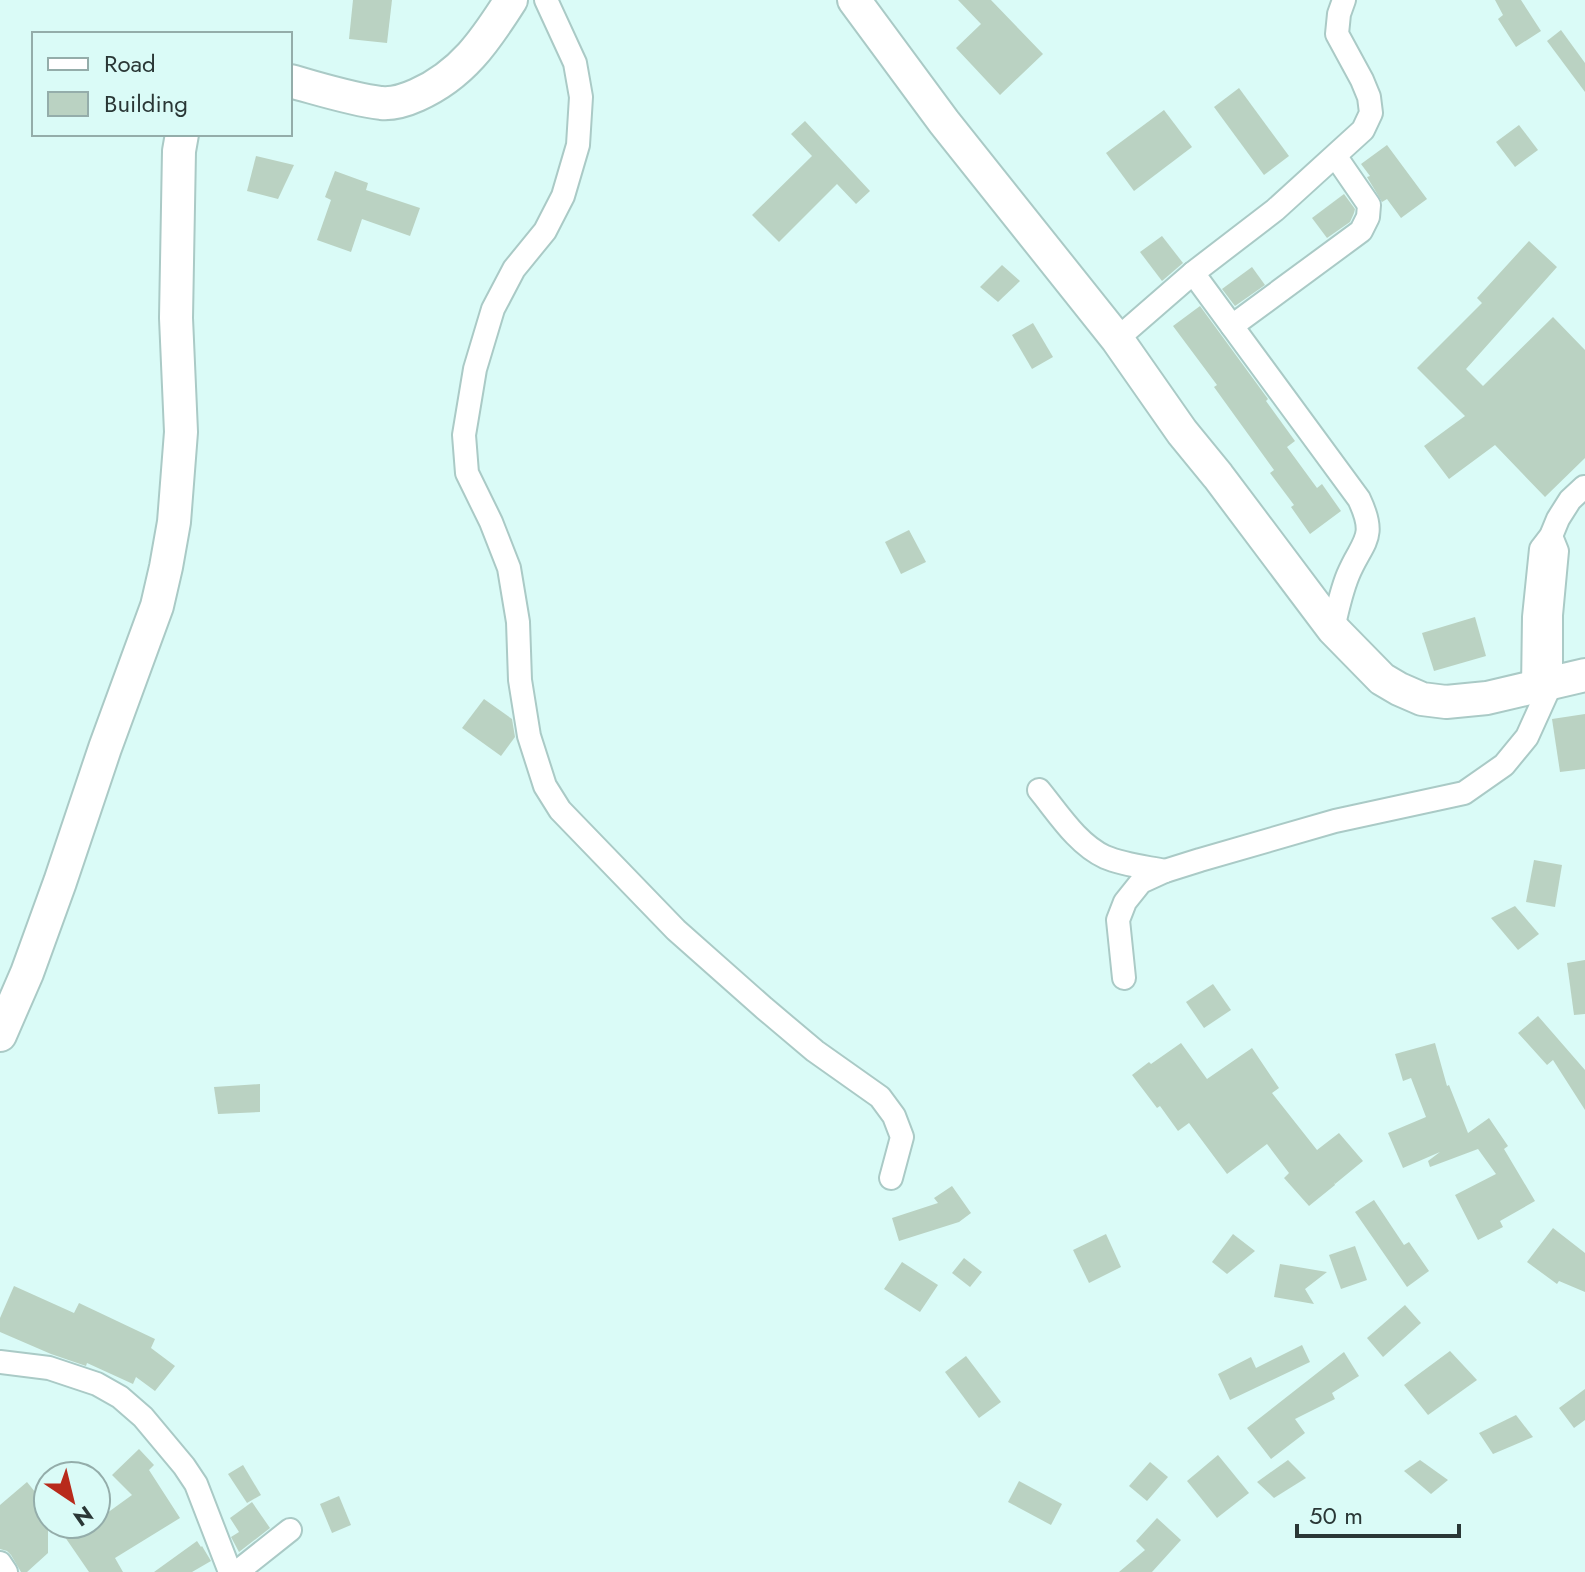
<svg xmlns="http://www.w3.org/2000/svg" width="1585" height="1572" font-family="Jost,sans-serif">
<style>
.building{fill:#bad2c2}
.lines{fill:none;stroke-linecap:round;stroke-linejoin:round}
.street-casing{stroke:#aacac6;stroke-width:26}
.secondary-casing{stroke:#aacac6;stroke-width:36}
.street{stroke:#fff;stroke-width:22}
.secondary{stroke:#fff;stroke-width:32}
</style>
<rect width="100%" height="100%" fill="#dafbf7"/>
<!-- building -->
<g class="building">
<path d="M353 0H392L387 43 349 39Z"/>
<path d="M958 0H991L1043 54 1000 95 956 48 981 24Z"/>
<path d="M1495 0H1521L1541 31 1516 47 1498 19 1503 15Z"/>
<path d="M1561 30 1585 63V92L1547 41Z"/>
<path d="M1239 88 1289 156 1264 175 1214 107Z"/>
<path d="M1164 110 1192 147 1134 191 1106 153Z"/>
<path d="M805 121 870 191 856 204 837 184 779 242 752 215 812 156 791 134Z"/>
<path d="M1519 125 1538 150 1515 167 1496 142Z"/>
<path d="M1387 145 1427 199 1401 218 1387 199 1382 202 1367 177 1370 176 1361 164Z"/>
<path d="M256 156 294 165 278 199 247 191Z"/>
<path d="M335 171 368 183 366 190 420 208 410 236 362 219 351 252 317 240 331 200 325 197Z"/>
<path d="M1344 194 1355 209 1354 213 1350 222 1327 238 1312 218Z"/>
<path d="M1162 236 1183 263 1162 281 1140 252Z"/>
<path d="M1529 241 1557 267 1466 369 1483 386 1553 317 1585 350V458L1545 497 1495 445 1449 479 1424 446 1465 416 1417 368 1482 303 1477 298Z"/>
<path d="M1002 265 1020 281 998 302 980 287Z"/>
<path d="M1252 267 1265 285 1235 306 1222 289Z"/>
<path d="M1200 306 1268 399 1266 401 1295 441 1287 447 1317 488 1322 484 1341 511 1310 534 1291 507 1294 505 1270 473 1274 470 1214 387 1217 385 1173 326Z"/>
<path d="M1033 323 1053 357 1032 369 1012 335Z"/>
<path d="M909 530 926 562 901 574 885 542Z"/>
<path d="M1475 617 1486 656 1434 671 1422 633Z"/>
<path d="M484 699 512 719 515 737 501 756 462 728Z"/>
<path d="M1585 714V769L1560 772 1552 719Z"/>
<path d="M1534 860 1562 865 1555 907 1526 902Z"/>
<path d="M1515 906 1539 934 1518 950 1491 918Z"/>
<path d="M1585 960V1014L1574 1015 1567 963Z"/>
<path d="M1213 984 1231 1010 1204 1028 1186 1002Z"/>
<path d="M1538 1016 1585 1070V1110L1553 1060 1547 1065 1518 1033Z"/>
<path d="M1181 1043 1207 1079 1252 1048 1279 1088 1272 1093 1317 1150 1339 1133 1363 1161 1335 1184 1334 1182 1335 1185 1309 1206 1284 1178 1289 1173 1267 1144 1227 1174 1189 1123 1178 1131 1160 1106 1157 1108 1132 1075 1149 1062 1151 1064Z"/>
<path d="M1435 1043 1447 1086 1449 1085 1468 1133 1489 1118 1508 1146 1504 1149 1535 1201 1500 1221 1503 1227 1478 1240 1455 1195 1496 1174 1478 1149 1430 1167 1428 1161 1440 1152 1403 1168 1388 1133 1426 1117 1411 1078 1403 1081 1395 1054Z"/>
<path d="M260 1084V1112L218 1114 214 1087Z"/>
<path d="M952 1186 971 1213 959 1222 899 1241 892 1218 938 1203 934 1198Z"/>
<path d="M1374 1200 1404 1245 1409 1242 1429 1271 1407 1287 1355 1212Z"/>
<path d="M1553 1228 1585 1253V1292L1559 1281 1557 1284 1527 1262Z"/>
<path d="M1106 1234 1121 1267 1089 1283 1073 1250Z"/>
<path d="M1233 1234 1255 1251 1227 1274 1212 1262Z"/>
<path d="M1355 1246 1367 1280 1341 1289 1329 1255Z"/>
<path d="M964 1258 982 1272 970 1287 952 1273Z"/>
<path d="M902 1262 938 1285 920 1312 884 1289Z"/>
<path d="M1280 1264 1327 1272 1305 1289 1314 1304 1274 1297Z"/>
<path d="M14 1286 74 1313 79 1303 155 1339 151 1348 175 1366 155 1391 136 1377 133 1384 87 1363 86 1366 51 1354 0 1332V1318Z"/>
<path d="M1405 1305 1421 1323 1383 1357 1367 1338Z"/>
<path d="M1302 1345 1310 1362 1230 1400 1218 1374 1251 1357 1256 1368Z"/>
<path d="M1450 1351 1477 1380 1428 1415 1404 1385Z"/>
<path d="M1344 1352 1359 1376 1332 1393 1335 1399 1295 1419 1305 1433 1271 1459 1247 1428Z"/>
<path d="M966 1356 1001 1402 979 1418 945 1372Z"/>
<path d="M1585 1389V1420L1574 1428 1559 1408Z"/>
<path d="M1516 1415 1533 1437 1493 1454 1479 1433Z"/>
<path d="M139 1449 154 1465 149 1470 180 1518 115 1558 123 1572H89L56 1524H87L89 1526 96 1524V1521L132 1495 112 1475Z"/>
<path d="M1218 1455 1249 1493 1217 1518 1187 1481Z"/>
<path d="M1288 1460 1306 1478 1274 1498 1257 1482Z"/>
<path d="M1420 1460 1448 1480 1431 1494 1404 1471Z"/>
<path d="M1150 1462 1168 1477 1147 1501 1129 1486Z"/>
<path d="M243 1465 261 1495 247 1503 228 1474Z"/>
<path d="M1019 1481 1062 1504 1051 1525 1008 1502Z"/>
<path d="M27 1482 48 1508V1553L27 1572H21L11 1555 7 1551 0 1549V1505Z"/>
<path d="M339 1496 351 1525 332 1533 320 1504Z"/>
<path d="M252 1502 270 1528 239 1552 231 1537 239 1532 230 1518Z"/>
<path d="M1157 1518 1181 1540 1152 1572H1119L1145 1550 1136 1541Z"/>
<path d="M197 1541 201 1547 202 1546 211 1561 192 1572H154Z"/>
</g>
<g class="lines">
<!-- street casing -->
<g class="street-casing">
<g id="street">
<path d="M546 0 575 63 581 97 578 145 563 196 545 231 514 269 493 309 475 369 464 435 467 473 491 522 509 568 518 622 520 680 529 736 545 786 560 810 676 930 764 1008 815 1051 880 1097 894 1116 902 1137 891 1178"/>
<path d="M1193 273 1359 499C1378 539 1362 541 1348 575 1341 592 1337 611 1333 629"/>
<path d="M1232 326 1361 231 1368 217 1369 205 1336 157"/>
<path d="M1117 339 1193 273 1275 210 1363 130 1371 113 1369 97 1362 80 1337 34 1339 14 1344 0"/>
<path d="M1541 696 1533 688 1534 617 1541 549 1551 536 1558 519 1570 500 1584 487"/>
<path d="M1039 790C1058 813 1077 844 1105 857 1124 865 1145 867 1165 871"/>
<path d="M1124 978 1118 920 1125 902 1141 882 1165 871 1200 860 1335 821 1464 793 1504 765 1527 737 1551 684V615L1557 551 1551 536"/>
<path d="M0 1362 49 1368 97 1384 120 1397 143 1417 184 1466 196 1484 230 1572"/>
<path d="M0 1563 6 1572"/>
<path d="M237 1572 290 1530"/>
</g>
</g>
<!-- secondary casing -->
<g class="secondary-casing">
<g id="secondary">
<path d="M854 0 944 122 1117 339 1182 432 1218 476 1333 629 1382 679 1399 689 1422 699 1446 702 1487 698 1585 675"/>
<path d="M290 81C320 89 350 99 381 103 392 104 406 100 417 95 462 75 485 41 511 0"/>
<path d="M0 1035 27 973 60 882 105 748 157 606 166 567 174 522 181 432 176 318 179 151 182 134"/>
</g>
</g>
<!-- street -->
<use href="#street" class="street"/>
<!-- secondary -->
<use href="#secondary" class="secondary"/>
</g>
<!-- legend -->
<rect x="32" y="32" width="260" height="104" fill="#dafbf7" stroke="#94adaa" stroke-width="2"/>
<rect x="48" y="58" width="40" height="12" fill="#ffffff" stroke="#94adaa" stroke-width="2"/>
<text x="104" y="72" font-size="24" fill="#2a3736">Road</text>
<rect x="48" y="92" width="40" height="24" fill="#bad2c2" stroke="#94adaa" stroke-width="2"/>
<text x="104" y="112" font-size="24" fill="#2a3736">Building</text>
<!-- north arrow -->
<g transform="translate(72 1500) rotate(145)"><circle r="38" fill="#dafbf7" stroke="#94adaa" stroke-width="2"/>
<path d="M0-6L14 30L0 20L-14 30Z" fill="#b82a1b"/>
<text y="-12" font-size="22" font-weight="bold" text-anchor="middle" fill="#2a3736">N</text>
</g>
<!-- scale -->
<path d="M1297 1524v12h162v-12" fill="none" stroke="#2a3736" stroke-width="4"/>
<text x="1309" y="1524" font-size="24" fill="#2a3736" stroke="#dafbf7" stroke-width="6" paint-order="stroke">50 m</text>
</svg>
